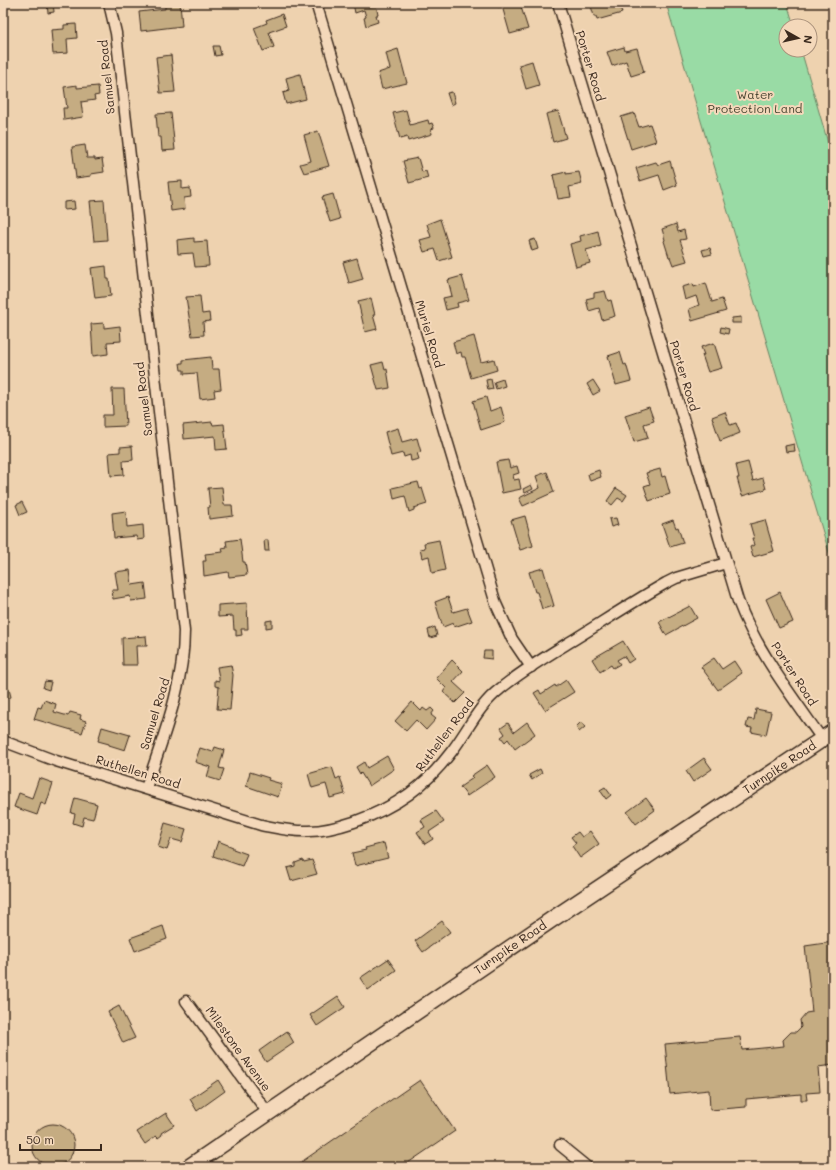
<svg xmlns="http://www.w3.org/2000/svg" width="836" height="1170" font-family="Mali,sans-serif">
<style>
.green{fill:#99dba5;stroke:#6a8262}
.building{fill:#c5ac82;stroke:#3b2a1e}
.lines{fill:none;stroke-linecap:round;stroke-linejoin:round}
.street-casing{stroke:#3b2a1e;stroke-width:13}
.secondary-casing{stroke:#3b2a1e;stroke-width:18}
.street{stroke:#f4d8ba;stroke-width:10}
.secondary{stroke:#f4d8ba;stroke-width:15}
.labels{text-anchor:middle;stroke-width:4;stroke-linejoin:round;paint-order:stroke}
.street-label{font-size:12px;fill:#3b2a1e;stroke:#f4d8ba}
.park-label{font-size:12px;fill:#494532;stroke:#f4d8ba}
</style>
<rect width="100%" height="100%" fill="#eed2af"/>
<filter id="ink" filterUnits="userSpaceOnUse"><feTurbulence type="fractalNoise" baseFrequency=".025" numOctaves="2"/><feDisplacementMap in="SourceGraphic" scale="8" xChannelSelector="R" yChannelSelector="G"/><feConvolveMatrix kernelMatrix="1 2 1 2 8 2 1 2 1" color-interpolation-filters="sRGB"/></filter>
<g filter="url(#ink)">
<!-- green -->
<path class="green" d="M666 3H787L794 26H786V50H801L833 160V566Z"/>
<!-- building -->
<g class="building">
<path d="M47 3H53L54 12 48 13Z"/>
<path d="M165 3H180L182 26 141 31 139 12 165 9Z"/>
<path d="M353 3H367L368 7 376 5 378 15H376L378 22 366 26 364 18 366 17 364 10 355 13Z"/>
<path d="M497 3H524L525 6 521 7 528 29 510 34 502 6 498 7Z"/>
<path d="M590 3H606V4L619 3 622 13 597 20 596 16H594Z"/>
<path d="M282 14 286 26 269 32 274 47 263 51 254 28 267 23 266 20Z"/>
<path d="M76 24 77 38 67 39 68 53 53 54 51 30 64 29V25Z"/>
<path d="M213 46H219L221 55 215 56Z"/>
<path d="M624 47 625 51 637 48 644 72 631 76 626 61 612 66 607 52Z"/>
<path d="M398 49 407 83 382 89 378 73 390 69 386 53Z"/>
<path d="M171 55 175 92 160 93 156 57Z"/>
<path d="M532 61 539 85 526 89 519 65Z"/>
<path d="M300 74 306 99 286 104 283 93 289 91 286 78Z"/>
<path d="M77 85V88L98 86 99 95 94 96 95 100 81 102 83 117 64 120 63 108H67L64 87Z"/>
<path d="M452 92 455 103 451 105 447 93Z"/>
<path d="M406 110 410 125 428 120 429 124 432 123 434 128 431 129 432 134 408 141 407 137 400 139 393 113Z"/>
<path d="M558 111 566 138 553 142 546 114Z"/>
<path d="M171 113 175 150 162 151 161 137H158L156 114Z"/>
<path d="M634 113 639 127 650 124 656 141 631 149 621 117Z"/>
<path d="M318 131 329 166 304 173 300 164 311 161 304 135Z"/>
<path d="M85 145 87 158H95V160L102 159 104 172 91 174V176L76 178 72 147Z"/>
<path d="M418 158 422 172 426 171 428 178 409 183 403 161Z"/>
<path d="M670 161 677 185 664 190 659 175 640 181 636 168 656 162 658 165Z"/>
<path d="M566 172V174L579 172 582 184 569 187 571 197 558 199 553 175Z"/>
<path d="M182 181V189L190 188 191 197 184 198 185 209 171 211 168 182Z"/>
<path d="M333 194 340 219 330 222 322 197Z"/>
<path d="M104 200 107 240 94 241 90 201Z"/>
<path d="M74 201 75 209 64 210V202Z"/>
<path d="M440 219 452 257 439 261 435 249 424 252 420 240 431 237 427 224Z"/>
<path d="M676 224 678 232 684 230 686 239 680 240 687 261 673 265 670 257H669L664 241 665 240 662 229Z"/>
<path d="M598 231 601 246 586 250 590 263 576 267 570 244 581 241 580 236Z"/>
<path d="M194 238V242L207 241 209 266 195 267 193 253 178 254 177 240Z"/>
<path d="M535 239 538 249 532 251 529 241Z"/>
<path d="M710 248 712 254 704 256 702 250Z"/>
<path d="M357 258 363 279 349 283 343 262Z"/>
<path d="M106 266 107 279H109L111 296 95 298 91 268Z"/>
<path d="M462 276 469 300 457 303 458 307 446 310 443 298 452 296 448 280Z"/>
<path d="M706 283 712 302 722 299 726 311 692 321 689 309 699 305 696 296 685 300 682 287 693 284 694 287Z"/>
<path d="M605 291 608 301 611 300 615 316 602 320 599 308 589 311 586 299 594 297V293Z"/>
<path d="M200 296 202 314 209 313 210 321 203 322 204 335 192 336 186 297Z"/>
<path d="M371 298 375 315H373L377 329 365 332 358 301Z"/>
<path d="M741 317V323H732V318Z"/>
<path d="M104 323V328L120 326 121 341 107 342 108 354 93 356 91 324Z"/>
<path d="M721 327 729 329 728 334 720 332Z"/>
<path d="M474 336 481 362 494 359 497 370 471 378 465 357H462L461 352 456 354 453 342Z"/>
<path d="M714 343 722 368 708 372 702 355H704L701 347Z"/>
<path d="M620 352 624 365 626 364 631 381 616 385 608 356Z"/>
<path d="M211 357 212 369H219L221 389 214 390 215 397 200 399 197 373 184 374V370H181L180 363H183V360Z"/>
<path d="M383 362 385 370 387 369 390 388 378 390 371 365Z"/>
<path d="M491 379 493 389 488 390 486 380Z"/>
<path d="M503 379 505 386 496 389 494 382Z"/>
<path d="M593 380 600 391 593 395 587 384Z"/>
<path d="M112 389H124L126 426 103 427V415H113Z"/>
<path d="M486 397 490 411 501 407 505 422 481 430 473 401Z"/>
<path d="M649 407 654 421 644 424 648 438 634 442 625 415Z"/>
<path d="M725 412 730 425 736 423 740 433 720 441 712 417Z"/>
<path d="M212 422 213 425 224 424 227 449 216 450 215 436 184 439 183 425Z"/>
<path d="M398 428 402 442 417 438 421 452 417 453 419 459 411 461 410 455 404 457 403 453 391 456 385 432Z"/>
<path d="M794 444 795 451 786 452 785 446Z"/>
<path d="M132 446 133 460 123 461 124 475 111 476 109 453 120 452V447Z"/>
<path d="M508 460 510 468 517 466 519 473 513 475 514 480 519 479 521 489 502 493 496 462Z"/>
<path d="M748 462 753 481 763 478 766 489 742 496 737 478H739L736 465Z"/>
<path d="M660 469 662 477 665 476 670 494 649 501 644 486 650 484 646 473Z"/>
<path d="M599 470 601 477 590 481 588 474Z"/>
<path d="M547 472 554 492 523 506 519 498 540 488 536 476Z"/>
<path d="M418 482 420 489 422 488 427 504 414 508V510L409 512 405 496 394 499 392 488Z"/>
<path d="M531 485 533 489 525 493 523 489Z"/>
<path d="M222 487 224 505H232L233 516 209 519 208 507H210L208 488Z"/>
<path d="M616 488 627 495 623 501 618 498 612 505 607 501Z"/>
<path d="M22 502 27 512 20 515 16 505Z"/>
<path d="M126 511 127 527 143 525 144 539 137 540 136 536 114 538 112 513Z"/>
<path d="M525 516 533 546 520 550 511 520Z"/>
<path d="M616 518 618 525 611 527 609 519Z"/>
<path d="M673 520 676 528 678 527 683 543 670 547 662 524Z"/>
<path d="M765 520 774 551 753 557 750 547 754 545 752 538H754L750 524Z"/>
<path d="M240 539 243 562H245L247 575 229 577 228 572 204 576 203 561H206L205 554 223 552 222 548 227 547 226 541Z"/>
<path d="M264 540H268L269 551H265Z"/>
<path d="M439 540 445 570 432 573 429 556 422 558 420 549 425 548 424 543Z"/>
<path d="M543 568 554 606 542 609 537 592H535L529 572Z"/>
<path d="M130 570 132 585 145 583 147 599 131 601 130 596 113 599 112 590H118L115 572Z"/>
<path d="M780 592 793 622 779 628 766 599Z"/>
<path d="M448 597 453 612 467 608 472 621 454 627 453 623 443 627 435 602Z"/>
<path d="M247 603 248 629H241L242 635 236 636V630H234L233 616 218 617V605Z"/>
<path d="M690 606 697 618 666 635 659 622Z"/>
<path d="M272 620V627L266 628V621Z"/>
<path d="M435 627 437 636 430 638 428 630Z"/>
<path d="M146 636 147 646H136L137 665H123L122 638Z"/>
<path d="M623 641 634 659 628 663 624 656 617 660 620 664 613 668 611 665 600 672 592 659Z"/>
<path d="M484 651H492V659L483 658Z"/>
<path d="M714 658 722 669 734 661 742 673 718 690 701 667Z"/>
<path d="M452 660 463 671 453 682 465 693 455 703 443 692 446 688 436 678Z"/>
<path d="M231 665 233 675 230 710 217 709 219 687 215 686V680L219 681V678L217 667Z"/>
<path d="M566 680 574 692 545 710 534 693 539 690 541 694 555 685 556 687Z"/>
<path d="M45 681 51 682 49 690 43 688Z"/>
<path d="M9 689 11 697 3 700V690Z"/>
<path d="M44 700 56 704 54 712 68 716 70 712 81 715 80 719 86 721 82 733 34 719 38 707 41 708Z"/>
<path d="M412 702 421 711 423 708 427 711 431 708 434 711 431 715 436 719 426 730 416 720 406 731 395 721Z"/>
<path d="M756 709 771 712 766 735 751 732 752 728 746 727 748 719 754 720Z"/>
<path d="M527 722 535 734 515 749 508 739 505 742 501 737 505 734 501 728 508 723 514 732Z"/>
<path d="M581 722 585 727 579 732 576 727Z"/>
<path d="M102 727 130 735 125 750 109 745V744L98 741Z"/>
<path d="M215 747 224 750 219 768 224 769 220 781 207 777 210 767 195 762 200 748 213 752Z"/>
<path d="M387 756 394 769 369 786 361 773 360 774 356 767 364 762 367 768Z"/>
<path d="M704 758 712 769 693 782 686 771Z"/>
<path d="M487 765 495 777 467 796 460 787 473 778 471 776Z"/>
<path d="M332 767 336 779 340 777 345 794 330 798 326 784 312 788 308 774Z"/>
<path d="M540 769 542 773 532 780 529 775Z"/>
<path d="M250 772 269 778 268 780 282 784 278 797 246 786Z"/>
<path d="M39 778 53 783 46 805 41 803 37 815 14 807 19 793 32 798Z"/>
<path d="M605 787 611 795 606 799 600 790Z"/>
<path d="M75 798 97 804 93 819 84 817 82 826 73 823 75 814 71 813Z"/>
<path d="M646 798 655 810 636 824 627 812Z"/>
<path d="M436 811 444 822 429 832 433 839 425 844 417 832 425 827 421 820Z"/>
<path d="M165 823 186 829 182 842 171 839 167 850 158 847Z"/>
<path d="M590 831 599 844 580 858 572 846 576 843 571 837 578 832 582 837Z"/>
<path d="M218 841 233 847V849L247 854 242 866 213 856Z"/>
<path d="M384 843 388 858 355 866 352 853 366 850 365 848Z"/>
<path d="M303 860 304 862 312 860 317 874 291 881 287 868 295 866V863Z"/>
<path d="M442 921 450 932 423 952 415 941Z"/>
<path d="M163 926 167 939 135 951 130 938Z"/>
<path d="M833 942V1065L818 1067 820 1092 806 1093 807 1100H801V1094L746 1099V1107L710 1110 709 1090 670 1094 665 1044 740 1037 742 1050 784 1046 783 1040 791 1032H796L801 1027 800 1020 806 1013 812 1012 805 946Z"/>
<path d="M388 959 396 970 368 990 360 978Z"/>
<path d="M338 996 345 1007 317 1026 310 1015Z"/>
<path d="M119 1006 135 1038 123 1043 108 1012Z"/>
<path d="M287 1031 294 1043 266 1062 259 1051Z"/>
<path d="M218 1080 225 1091 197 1111 190 1099Z"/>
<path d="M420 1080 455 1131 402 1167H294Z"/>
<path d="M166 1113 174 1125 161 1133 162 1135 158 1138 156 1136 145 1144 137 1132Z"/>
<circle cx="53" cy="1145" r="21"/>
</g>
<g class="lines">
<!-- street casing -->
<g class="street-casing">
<g id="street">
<path d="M109 3 116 33 184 631C184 686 163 737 146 788"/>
<path d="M316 3 496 604 512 639 531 667"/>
<path d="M558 3 738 601C757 651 791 695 822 739"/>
<path d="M3 741 56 761 261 825C277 828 293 832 309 831 324 831 339 827 354 822 396 807 425 787 452 751 468 730 479 705 500 689 524 669 552 653 578 637 607 619 636 600 666 583L676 578 726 563"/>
<path d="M186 1001 268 1113"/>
<path d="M560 1145 587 1167"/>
</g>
</g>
<!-- secondary casing -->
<g class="secondary-casing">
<g id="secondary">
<path id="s1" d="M189 1167 554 918 833 732"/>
</g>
</g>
<!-- street -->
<use href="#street" class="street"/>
<!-- secondary -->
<use href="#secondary" class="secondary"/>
</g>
</g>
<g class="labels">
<!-- street labels -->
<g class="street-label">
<text transform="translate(590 66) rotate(73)" y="4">Porter Road</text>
<text transform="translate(107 77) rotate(-96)" y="4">Samuel Road</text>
<text transform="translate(429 334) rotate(73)" y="4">Muriel Road</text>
<text transform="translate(684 376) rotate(73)" y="4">Porter Road</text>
<text transform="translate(144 399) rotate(-97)" y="4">Samuel Road</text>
<text transform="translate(794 674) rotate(57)" y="4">Porter Road</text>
<text transform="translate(155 714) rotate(-73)" y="4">Samuel Road</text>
<text transform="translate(445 735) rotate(-53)" y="4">Ruthellen Road</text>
<text dy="4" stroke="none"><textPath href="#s1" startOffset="713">Turnpike Road</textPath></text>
<text transform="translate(138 772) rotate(17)" y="4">Ruthellen Road</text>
<text dy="4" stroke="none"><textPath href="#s1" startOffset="389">Turnpike Road</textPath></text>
<text transform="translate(238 1049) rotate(54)" y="4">Milestone Avenue</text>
</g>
<!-- park labels -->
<g class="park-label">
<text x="755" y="99">Water<tspan x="755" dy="14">Protection Land</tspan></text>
</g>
</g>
<!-- margin -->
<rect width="836" height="1170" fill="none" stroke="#f4d8ba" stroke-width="16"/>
<rect x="8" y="8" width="820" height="1154" fill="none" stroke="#3b2a1e" stroke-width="1.5" filter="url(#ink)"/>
<!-- north arrow -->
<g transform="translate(798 38) rotate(98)"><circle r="19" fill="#f4d8ba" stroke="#aa927c"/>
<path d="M0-3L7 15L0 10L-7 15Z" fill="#3b2a1e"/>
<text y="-6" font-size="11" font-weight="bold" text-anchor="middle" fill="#3b2a1e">N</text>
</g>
<!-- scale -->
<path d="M20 1144v6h81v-6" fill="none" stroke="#3b2a1e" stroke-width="2"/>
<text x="26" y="1144" font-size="12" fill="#3b2a1e" stroke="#f4d8ba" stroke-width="3" paint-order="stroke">50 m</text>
</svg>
